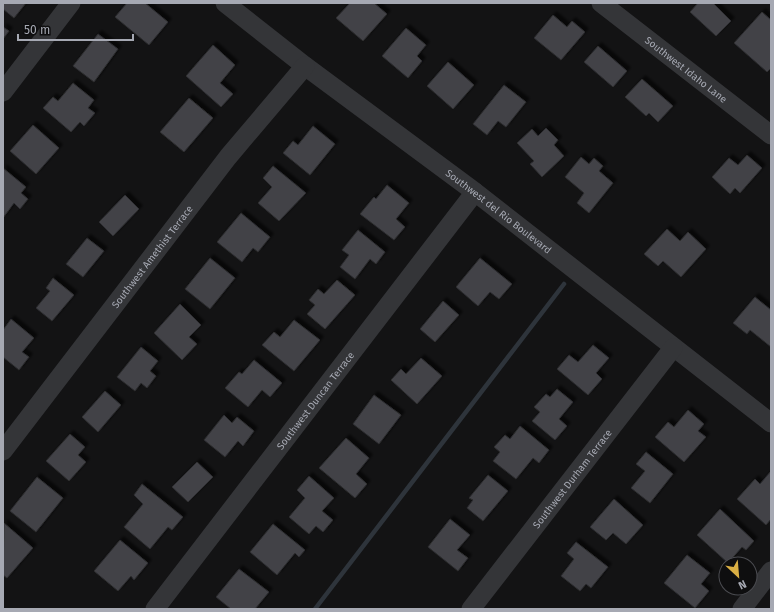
<svg xmlns="http://www.w3.org/2000/svg" width="774" height="612" font-family="'Fira Sans',sans-serif">
<style>
.lines{fill:none;stroke-linecap:round;stroke-linejoin:round}
.stream{stroke:#2e343b;stroke-width:4.5}
.building{fill:#424347;stroke:#2d2d30;filter:url(#shadow)}
.minor{stroke:#343538;stroke-width:19}
.labels{text-anchor:middle;stroke-width:3.5;stroke-linejoin:round;paint-order:stroke}
.street-label{font-size:10px;fill:#a6a9b3;stroke:#0e0e0f}
</style>
<defs>
<filter id="shadow"><feDropShadow dx="3.5" dy="-3.5" stdDeviation="1" flood-color="#0009"/></filter>
</defs>
<rect width="100%" height="100%" fill="#131314"/>
<g class="lines">
<!-- stream -->
<path class="stream" d="M315 609 564 284"/>
</g>
<!-- building -->
<g class="building">
<path d="M3 3H26L14 18 3 9Z"/>
<path d="M127 3H145L168 22 149 45 115 17Z"/>
<path d="M350 3H374L387 14 363 41 336 18Z"/>
<path d="M698 3H713L731 21 716 36 690 12Z"/>
<path d="M762 12 771 20V68L767 72 734 43Z"/>
<path d="M553 15 567 27 572 21 585 32 561 60 534 38Z"/>
<path d="M3 27 9 31 3 39Z"/>
<path d="M406 28 426 45 417 56 422 61 408 78 382 56Z"/>
<path d="M98 34 118 49 94 82 73 66Z"/>
<path d="M213 45 235 65 220 83 233 94 221 107 186 76Z"/>
<path d="M598 46 627 71 613 87 584 62Z"/>
<path d="M448 62 474 85 453 109 427 86Z"/>
<path d="M642 79 673 106 658 122 649 113 646 116 625 97Z"/>
<path d="M73 83 94 100 88 108 95 113 84 126 80 122 71 132 43 108 53 97 58 101Z"/>
<path d="M504 85 526 102 506 127 498 121 487 135 473 124Z"/>
<path d="M189 98 213 118 184 152 160 132Z"/>
<path d="M33 125 59 148 36 174 10 151Z"/>
<path d="M313 126 335 144 310 175 283 153 293 141 298 145Z"/>
<path d="M546 128 558 140 554 145 564 156 542 177 530 164 534 161 517 143 532 129 538 136Z"/>
<path d="M747 155 762 168 740 193 735 188 730 194 712 177 729 158 738 165Z"/>
<path d="M581 157 589 164 594 158 603 166 599 171 613 183 589 213 577 203 584 193 565 177Z"/>
<path d="M273 166 306 193 279 221 258 203 272 187 263 178Z"/>
<path d="M3 168 26 187 21 193 28 199 20 209 14 203 3 218Z"/>
<path d="M387 185 409 203 396 219 405 227 394 240 360 214 374 197 376 199Z"/>
<path d="M125 195 139 209 113 236 99 222Z"/>
<path d="M241 213 270 237 258 252 253 248 242 262 217 242Z"/>
<path d="M667 229 680 241 688 232 706 249 681 277 663 261 658 266 644 254Z"/>
<path d="M358 230 385 252 376 264 370 259 355 279 340 267 349 255 342 250Z"/>
<path d="M87 238 104 251 83 277 66 264Z"/>
<path d="M210 258 235 278 210 309 185 289Z"/>
<path d="M480 258 512 284 499 299 490 292 478 306 456 287Z"/>
<path d="M53 278 74 295 52 321 36 308 50 291 46 288Z"/>
<path d="M337 280 355 295 325 329 307 314 315 305 309 300 318 289 324 294Z"/>
<path d="M755 297 771 310V347L750 330 747 334 733 323Z"/>
<path d="M443 301 459 315 435 342 420 329Z"/>
<path d="M180 304 201 325 189 337 197 344 182 360 154 333Z"/>
<path d="M11 319 34 338 22 352 29 357 19 370 3 357V330Z"/>
<path d="M294 320 320 340 294 371 262 345 274 332 280 337Z"/>
<path d="M593 345 609 358 596 373 602 379 588 395 557 369 569 355 578 362Z"/>
<path d="M141 347 158 361 150 371 156 376 147 388 141 383 135 391 117 377Z"/>
<path d="M421 358 442 376 417 404 391 380 401 369 406 374Z"/>
<path d="M254 360 282 383 270 397 262 390 248 407 225 388 239 372 242 374Z"/>
<path d="M557 389 573 402 559 419 567 426 555 440 532 421 540 412 534 407 546 394 550 397Z"/>
<path d="M105 391 121 405 98 432 82 417Z"/>
<path d="M374 395 401 415 379 444 353 424Z"/>
<path d="M688 410 704 424 698 431 706 437 684 462 655 437 668 422 674 427Z"/>
<path d="M224 415 232 423 237 417 254 431 243 446 238 441 225 457 204 440Z"/>
<path d="M520 426 549 450 539 463 533 458 516 479 493 461 500 452 494 447 505 435 510 439Z"/>
<path d="M70 434 85 447 78 455 86 462 69 481 46 461Z"/>
<path d="M346 438 369 458 356 474 367 484 355 498 319 468Z"/>
<path d="M646 452 673 474 650 503 631 488 645 471 636 464Z"/>
<path d="M197 462 213 477 188 502 172 487Z"/>
<path d="M771 471V519L766 525 737 499 755 479 760 484Z"/>
<path d="M488 475 508 491 483 521 467 508 473 500 469 498Z"/>
<path d="M309 476 334 498 322 511 333 520 323 532 316 526 309 534 289 517 305 498 297 490Z"/>
<path d="M37 477 63 498 36 532 10 511Z"/>
<path d="M142 484 183 517 172 530 168 527 150 549 124 527 143 504 134 495Z"/>
<path d="M614 499 643 525 626 544 613 533 606 540 590 527Z"/>
<path d="M720 509 754 541 746 550 742 547 728 563 697 535Z"/>
<path d="M450 519 470 535 457 550 468 558 458 571 428 547Z"/>
<path d="M4 523 33 548 7 578 3 575Z"/>
<path d="M273 524 305 550 299 557 295 553 277 575 250 552Z"/>
<path d="M120 540 148 563 134 580 131 576 118 591 94 571Z"/>
<path d="M576 542 608 567 591 588 586 584 580 591 561 576 574 559 567 553Z"/>
<path d="M687 555 710 573 701 584 709 591 695 608 664 583Z"/>
<path d="M239 569 269 592 255 609H231L216 597Z"/>
</g>
<g class="lines">
<!-- minor -->
<g class="minor">
<path id="s1" d="M225 3 305 66 475 192 771 423"/>
<path id="s2" d="M601 3 771 135"/>
<path d="M3 92 71 3"/>
<path id="s3" d="M3 451 228 157 305 66"/>
<path id="s4" d="M155 609 475 192"/>
<path id="s5" d="M471 609 673 348"/>
<path d="M742 609 771 571"/>
</g>
</g>
<g class="labels">
<!-- street labels -->
<g class="street-label">
<text dy="4" stroke="none"><textPath href="#s2" startOffset="108">Southwest Idaho Lane</textPath></text>
<text dy="4" stroke="none"><textPath href="#s1" startOffset="344">Southwest del Rio Boulevard</textPath></text>
<text dy="4" stroke="none"><textPath href="#s3" startOffset="245">Southwest Amethist Terrace</textPath></text>
<text dy="4" stroke="none"><textPath href="#s4" startOffset="263">Southwest Duncan Terrace</textPath></text>
<text dy="4" stroke="none"><textPath href="#s5" startOffset="165">Southwest Durham Terrace</textPath></text>
</g>
</g>
<!-- border -->
<rect width="774" height="612" fill="none" stroke="#a6a9b3" stroke-width="8"/>
<!-- north arrow -->
<g transform="translate(738 576) rotate(154)"><circle r="19" fill="#0e0e0f" stroke="#4b4c51"/>
<path d="M0-3L7 15L0 10L-7 15Z" fill="#daaf44"/>
<text y="-6" font-size="11" font-weight="bold" text-anchor="middle" fill="#a6a9b3">N</text>
</g>
<!-- scale -->
<path d="M18 34v6h115v-6" fill="none" stroke="#a6a9b3" stroke-width="2"/>
<text x="24" y="34" font-size="12" fill="#a6a9b3" stroke="#0e0e0f" stroke-width="3" paint-order="stroke">50 m</text>
</svg>
